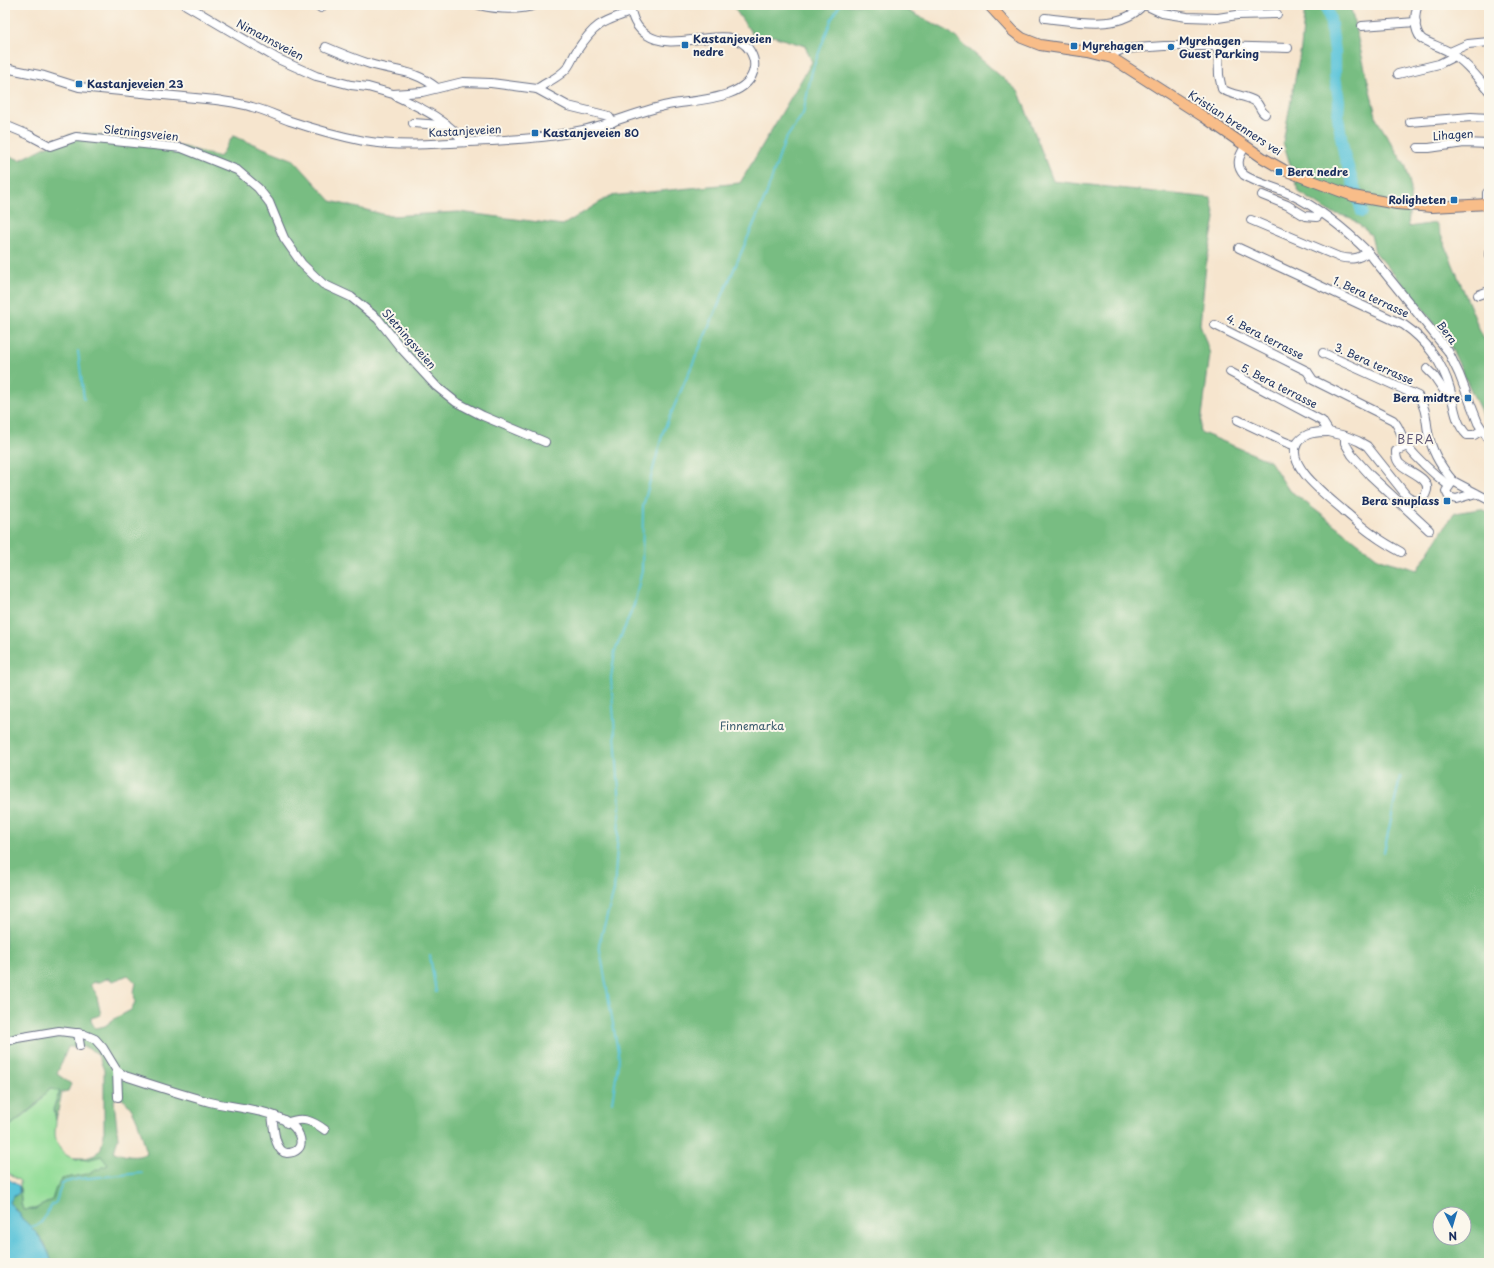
<svg xmlns="http://www.w3.org/2000/svg" width="1494" height="1268" font-family="'Playpen Sans',sans-serif">
<style>
.green{fill:#95de9a;stroke:#58867c}
.forest{fill:#78bd82;stroke:#4a7670;fill-rule:evenodd}
.water{fill:#5cc4d9;stroke:#3c7a9c}
.lines{fill:none;stroke-linecap:round;stroke-linejoin:round}
.stream{stroke:#5cc4d9;stroke-width:2}
.river{stroke:#5cc4d9;stroke-width:12}
.minor-casing{stroke:#686f85;stroke-width:10}
.major-casing{stroke:#686f85;stroke-width:12}
.minor{stroke:#fff;stroke-width:8}
.major{stroke:#f8bd89;stroke-width:10}
.poi-dot{fill:#1f6fb2;stroke:#fbf7ec;stroke-width:1.5}
.labels{text-anchor:middle;stroke-width:4;stroke-linejoin:round;paint-order:stroke}
.poi-label{font-size:11px;font-weight:bold;fill:#1b2f5e;stroke:#fbf7ec;text-anchor:start}
.street-label{font-size:11px;fill:#1b2f5e;stroke:#fbf7ec}
.park-label{font-size:11px;fill:#3a5b6d;stroke:#fbf7ec}
.neighbourhood-label{font-size:12px;letter-spacing:1px;fill:#615a78;stroke:#fbf7ec}
</style>
<rect width="100%" height="100%" fill="#fbf7ec"/>
<filter id="ink" filterUnits="userSpaceOnUse"><feTurbulence type="fractalNoise" baseFrequency=".025" numOctaves="2"/><feDisplacementMap in="SourceGraphic" scale="8" xChannelSelector="R" yChannelSelector="G"/><feConvolveMatrix kernelMatrix="1 2 1 2 8 2 1 2 1" color-interpolation-filters="sRGB"/></filter>
<filter id="wash" filterUnits="userSpaceOnUse"><feTurbulence type="fractalNoise" baseFrequency=".012" numOctaves="4" result="noise"/><feDisplacementMap in="SourceGraphic" scale="16" xChannelSelector="R" yChannelSelector="G"/><feGaussianBlur stdDeviation="0.9" result="paint"/><feColorMatrix in="noise" values="0 0 0 0 0 0 0 0 0 0 0 0 0 0 0 0 0 1.4 0 .05"/><feComposite in="paint" operator="in"/></filter>
<g filter="url(#wash)">
<rect width="100%" height="100%" fill="#f6e5ce"/>
<!-- green -->
<path class="green" d="M49 1088 60 1091C58 1096 54 1103 54 1109 54 1113 56 1117 56 1121 56 1127 54 1133 56 1139 62 1162 83 1162 101 1156L109 1165 87 1174 62 1179 56 1188 52 1200 35 1209 23 1210 21 1203 20 1181 5 1171V1130L38 1104Z"/>
<!-- forest -->
<g class="forest">
<path d="M732 5H897L948 31 1019 92 1053 181 1211 198 1215 218 1206 266 1200 324 1210 354 1200 432 1270 461 1288 489 1379 559 1417 570 1454 513 1480 509 1489 512V1263H52L45 1244 37 1233 20 1217 18 1212 10 1202 13 1197 19 1193V1186L20 1187 21 1203 23 1210 35 1209 52 1200 56 1188 62 1179 87 1174 108 1165 101 1156 87 1160 72 1158H86L95 1155 101 1148 104 1136V1070L97 1053 85 1047H68L57 1074 71 1084 68 1091 62 1092 56 1120 54 1107 60 1092 50 1088 38 1103 5 1130V154L20 160 69 135 84 133 184 147 220 157 233 136 294 160 331 201 390 216 459 212 563 225 610 196 740 183 812 62 805 46 773 36 757 41ZM128 975 136 983 134 992 135 1002 131 1010 114 1019 105 1026 95 1028 91 1021V1018L101 1015 96 993 90 985 93 982H100L108 978 113 981ZM118 1097C136 1103 142 1137 147 1153 136 1159 125 1156 114 1152L118 1138 114 1100ZM1440 1214H1464V1238H1440Z"/>
<path d="M1305 5H1350L1377 120 1406 167 1411 189 1408 227 1436 223 1483 338 1489 340V429L1451 347 1419 303 1375 252 1371 235 1351 218 1330 212 1299 192 1283 142 1301 48Z"/>
</g>
<!-- water -->
<path class="water" d="M5 1177 19 1186V1193L13 1197 10 1202 16 1211 20 1213V1217C35 1229 47 1244 52 1263H5Z"/>
<g class="lines">
<!-- stream -->
<g class="stream">
<path d="M78 351 84 399"/>
<path d="M1384 852 1400 777"/>
<path d="M430 956 436 992"/>
<path d="M612 1102 619 1058 599 944 614 891 620 805 611 678 615 651 634 605 642 570 643 507 663 432 765 198 785 140 803 114 812 71 832 18 840 5"/>
<path d="M30 1227C32 1226 36 1226 39 1224 46 1220 45 1209 56 1202L62 1183 78 1179 142 1173"/>
</g>
<!-- river -->
<path class="river" d="M1326 5 1330 19 1335 51V76L1339 101 1338 117 1341 136 1344 154 1362 212"/>
</g>
</g>
<g filter="url(#ink)">
<g class="lines">
<!-- minor casing -->
<g class="minor-casing">
<g id="minor">
<path d="M186 5 278 59 316 76 351 85 368 87 393 94 422 92 463 82 491 83 537 89C546 82 559 78 567 68 571 63 573 57 576 52 594 25 600 22 631 12"/>
<path d="M317 5 321 8"/>
<path d="M479 5C497 9 517 11 536 5"/>
<path d="M1145 5 1162 13 1187 17 1218 18 1237 15 1277 14"/>
<path d="M1418 5C1414 14 1414 30 1421 38 1426 43 1442 47 1449 52 1465 61 1477 77 1489 91"/>
<path d="M1045 18C1076 21 1120 32 1143 5"/>
<path d="M1362 26 1416 22"/>
<path d="M1218 46 1219 75 1222 89C1233 96 1246 95 1256 102 1260 105 1260 111 1265 114"/>
<path d="M326 47C340 53 355 59 370 64 397 72 413 69 437 88"/>
<path d="M1450 52 1468 44 1489 42"/>
<path d="M1112 58 1115 53 1123 49 1164 46H1218L1288 48"/>
<path d="M5 68 44 76 79 87 216 100C228 102 240 103 252 107 265 110 277 116 290 121 314 129 339 136 364 141 398 147 434 144 469 142 505 140 542 139 578 131 610 125 640 110 673 104 696 100 750 99 754 68 755 62 753 56 750 51 731 19 676 55 647 35 636 28 632 18 630 5"/>
<path d="M1398 74 1439 64 1455 56"/>
<path d="M537 89 568 106 609 116 613 122"/>
<path d="M396 96C421 108 446 119 464 142"/>
<path d="M1410 122 1471 117 1489 118"/>
<path d="M413 123 441 125 446 124"/>
<path d="M5 125 29 135 50 146 76 137 182 148 237 170 258 188 269 202 284 238 302 264 323 284 351 297 378 319 400 347 436 386 456 402 483 416 545 442"/>
<path d="M1245 147C1239 156 1235 165 1244 175 1258 184 1276 187 1292 195 1320 209 1346 230 1368 252L1448 351 1459 374 1478 423 1489 440"/>
<path d="M1418 148H1429L1464 143 1489 144"/>
<path d="M1262 195 1287 205 1305 216 1317 217 1321 213"/>
<path d="M1487 204V193H1489"/>
<path d="M1251 220 1339 257C1351 260 1358 259 1368 252"/>
<path d="M1239 248 1404 325C1426 340 1443 363 1450 389 1454 405 1455 423 1467 435H1474L1482 430"/>
<path d="M1489 253V256"/>
<path d="M1478 295 1489 291"/>
<path d="M1215 325 1307 371 1313 380 1393 420C1401 428 1401 438 1408 447 1420 462 1434 474 1449 486"/>
<path d="M1323 353 1418 396C1426 407 1426 419 1428 432 1431 450 1441 467 1453 481"/>
<path d="M1427 369 1434 376 1449 398"/>
<path d="M1230 372 1322 421 1329 432C1342 435 1355 438 1367 446L1406 495 1414 501C1419 500 1424 499 1426 493 1433 478 1407 472 1399 463 1396 459 1396 456 1396 451L1407 446"/>
<path d="M1238 420 1285 442 1296 446"/>
<path d="M1329 432C1317 432 1306 432 1298 442 1282 464 1331 499 1344 511 1354 519 1364 529 1375 536 1383 542 1392 547 1401 552"/>
<path d="M1345 436V443L1352 455 1370 475 1429 530"/>
<path d="M1476 493 1456 499 1449 497 1446 491 1453 481 1489 500"/>
<path d="M78 1033 80 1046"/>
<path d="M5 1042 17 1038 59 1031 83 1034 95 1039 103 1048 117 1071 118 1097"/>
<path d="M117 1071 125 1076C153 1085 182 1095 210 1102 233 1108 290 1110 299 1135 301 1140 302 1145 298 1149 295 1152 290 1153 287 1153 274 1152 274 1126 272 1116"/>
<path d="M287 1123C302 1116 313 1121 325 1130"/>
</g>
</g>
<!-- major casing -->
<g class="major-casing">
<path id="major" d="M989 5 1013 31 1022 38 1040 45 1088 52 1112 58 1204 117 1263 158 1284 170 1310 180 1353 196 1397 204 1432 207 1489 204"/>
</g>
<!-- minor -->
<use href="#minor" class="minor"/>
<!-- major -->
<use href="#major" class="major"/>
</g>
</g>
<!-- markers -->
<g class="poi-dot">
<rect x="681" y="41" width="8" height="8" rx="2"/>
<rect x="1070" y="42" width="8" height="8" rx="2"/>
<circle cx="1171" cy="47" r="4"/>
<rect x="75" y="80" width="8" height="8" rx="2"/>
<rect x="531" y="129" width="8" height="8" rx="2"/>
<rect x="1275" y="168" width="8" height="8" rx="2"/>
<rect x="1450" y="196" width="8" height="8" rx="2"/>
<rect x="1464" y="394" width="8" height="8" rx="2"/>
<rect x="1443" y="497" width="8" height="8" rx="2"/>
</g>
<g class="labels">
<!-- poi labels -->
<g class="poi-label">
<text x="693" y="43">Kastanjeveien<tspan x="693" dy="13">nedre</tspan></text>
<text x="1179" y="45">Myrehagen<tspan x="1179" dy="13">Guest Parking</tspan></text>
<text x="1082" y="50">Myrehagen</text>
<text x="87" y="88">Kastanjeveien 23</text>
<text x="543" y="137">Kastanjeveien 80</text>
<text x="1287" y="176">Bera nedre</text>
<text x="1446" y="204" text-anchor="end">Roligheten</text>
<text x="1460" y="402" text-anchor="end">Bera midtre</text>
<text x="1439" y="505" text-anchor="end">Bera snuplass</text>
</g>
<!-- street labels -->
<g class="street-label">
<text transform="translate(270 40) rotate(28)" y="4">Nimannsveien</text>
<text transform="translate(1235 123) rotate(33)" y="4">Kristian brenners vei</text>
<text transform="translate(465 131) rotate(-3)" y="4">Kastanjeveien</text>
<text transform="translate(141 133) rotate(6)" y="4">Sletningsveien</text>
<text transform="translate(1453 135) rotate(-4)" y="4">Lihagen</text>
<text transform="translate(1371 297) rotate(25)" y="4">1. Bera terrasse</text>
<text transform="translate(1447 333) rotate(53)" y="4">Bera</text>
<text transform="translate(1265 337) rotate(27)" y="4">4. Bera terrasse</text>
<text transform="translate(409 339) rotate(49)" y="4">Sletningsveien</text>
<text transform="translate(1374 364) rotate(24)" y="4">3. Bera terrasse</text>
<text transform="translate(1279 386) rotate(27)" y="4">5. Bera terrasse</text>
</g>
<!-- park labels -->
<g class="park-label">
<text x="752" y="730">Finnemarka</text>
</g>
<!-- neighbourhood labels -->
<g class="neighbourhood-label">
<text x="1416" y="444">BERA</text>
</g>
</g>
<!-- margin -->
<rect width="1494" height="1268" fill="none" stroke="#fbf7ec" stroke-width="20"/>
<!-- north arrow -->
<g transform="translate(1452 1226) rotate(175)"><circle r="19" fill="#fbf7ec" stroke="#a1a7b3"/>
<path d="M0-3L7 15L0 10L-7 15Z" fill="#1f6fb2"/>
<text y="-6" font-size="11" font-weight="bold" text-anchor="middle" fill="#1b2f5e">N</text>
</g>
</svg>
